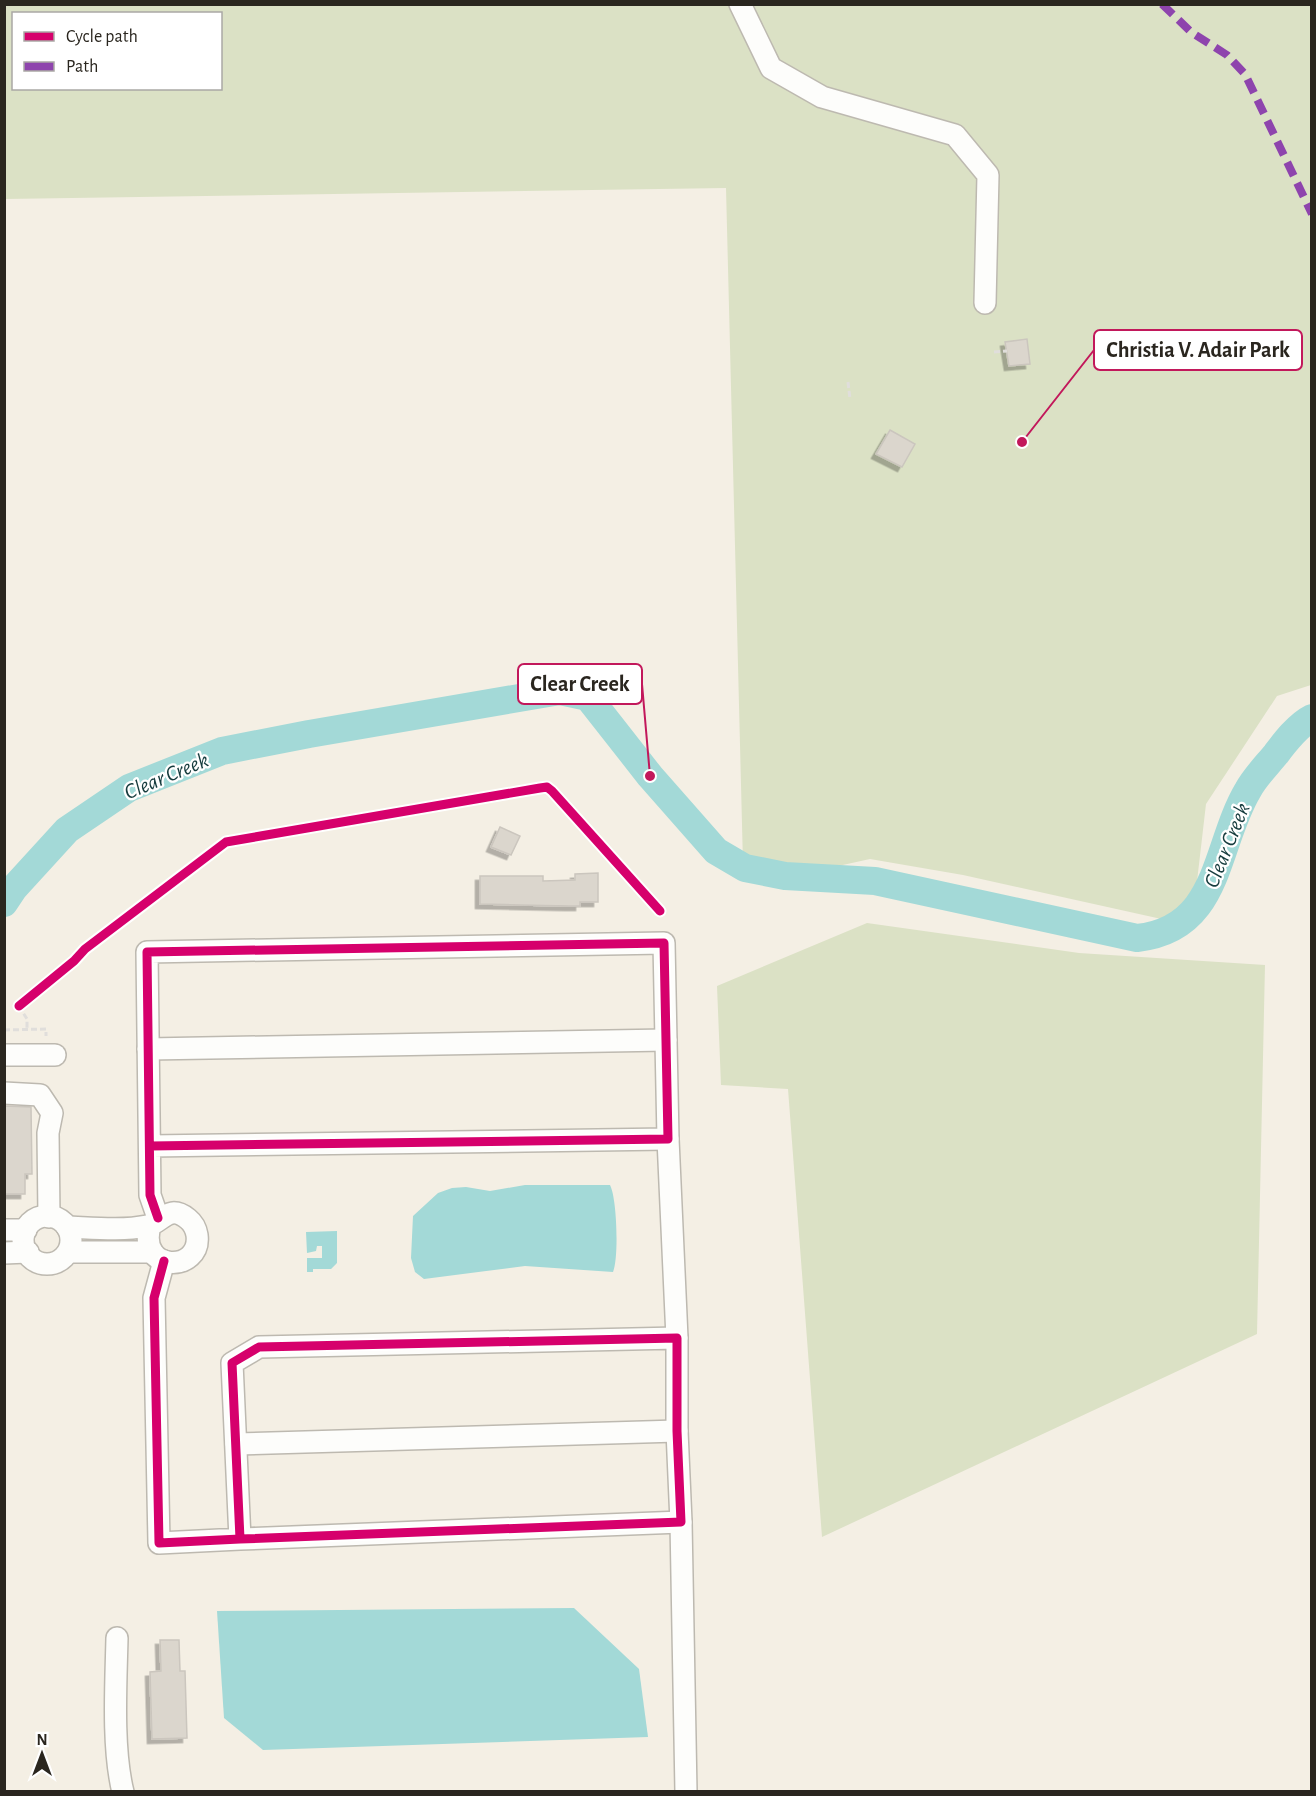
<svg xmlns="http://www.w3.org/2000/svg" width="1316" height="1796" font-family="'Alegreya Sans',sans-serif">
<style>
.green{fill:#dbe1c5;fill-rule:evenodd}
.water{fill:#a3d9d7}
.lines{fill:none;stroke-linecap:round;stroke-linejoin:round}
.river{stroke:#a3d9d7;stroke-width:28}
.building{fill:#dbd6cd;stroke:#cbc6be;stroke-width:1.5;filter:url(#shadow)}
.minor-casing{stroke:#bdb9b0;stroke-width:24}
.path{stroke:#e0dedb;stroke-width:3;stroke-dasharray:6 3;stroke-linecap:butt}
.minor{stroke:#fdfdfb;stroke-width:21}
.quiet{stroke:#8e44ad;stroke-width:8;stroke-dasharray:15 8;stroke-linecap:butt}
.cycleway-casing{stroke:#fff;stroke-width:13}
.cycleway{stroke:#d6006c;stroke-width:9}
.labels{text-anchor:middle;stroke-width:4.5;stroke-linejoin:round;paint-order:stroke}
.water-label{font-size:22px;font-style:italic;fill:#163c3e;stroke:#fff}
.leader{fill:none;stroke:#c2185b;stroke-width:2}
.callout-dot{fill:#c2185b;stroke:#fff;stroke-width:2}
.callout{fill:#fff;stroke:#c2185b;stroke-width:2}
.callout-label{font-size:22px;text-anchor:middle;font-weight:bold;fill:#2a261f}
</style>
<defs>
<filter id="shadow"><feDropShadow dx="-4.5" dy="4.5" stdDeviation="0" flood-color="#0004"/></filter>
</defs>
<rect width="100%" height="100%" fill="#f4efe4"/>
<!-- green -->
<g class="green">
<path d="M4 5H1311V685L1277 696 1206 804 1196 890 1175 922 963 875 870 859 811 872 743 864 726 188 5 199ZM14 14H220V88H14Z"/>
<path d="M867 923 1079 953 1265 965 1257 1334 822 1537 788 1089 721 1085 717 986Z"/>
</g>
<!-- water -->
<g class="water">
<path d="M525 1185H610C617 1198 619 1258 613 1272L525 1266 424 1279 415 1272 411 1258 413 1216 438 1193 452 1188 466 1187 490 1191Z"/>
<path d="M337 1231V1263L331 1269H313V1272H307V1258H322V1246H317L316 1251 307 1253 306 1232Z"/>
<path d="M574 1608 639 1669 648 1737 263 1750 224 1718 217 1611Z"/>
</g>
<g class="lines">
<!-- river -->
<path class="river" d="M4 903 14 888 67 830 129 788 222 751 309 734 560 691 588 697 650 776 716 851 745 868 785 876 875 881 1137 938C1221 929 1214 847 1248 790 1255 777 1267 765 1276 754 1285 742 1298 725 1312 718"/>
</g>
<!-- building -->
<g class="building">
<path d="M1027 339 1030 364 1009 366 1005 342Z"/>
<path d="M890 430 915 444 902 467 876 454Z"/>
<path d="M500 827 520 836 511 855 491 847Z"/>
<path d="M598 873V902H580V906H568L480 904V876H543V881L575 880V874Z"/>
<path d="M4 1106 31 1107 32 1174H25V1194H4Z"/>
<path d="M160 1640H179L180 1671H185L187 1738 152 1739 150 1672 161 1671Z"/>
</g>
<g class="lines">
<!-- minor casing -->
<g class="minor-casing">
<g id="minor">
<path d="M740 4 771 68 822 97 955 135 988 175 985 303"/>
<path d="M148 1049 666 1040"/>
<path d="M4 1055H55"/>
<path d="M4 1093 40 1095 52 1113 48 1133 49 1217"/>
<path d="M668 1139 677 1338"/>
<path d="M150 1146 668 1139 664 943 147 952 150 1195 158 1218"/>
<circle cx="47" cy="1240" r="24"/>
<path d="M67 1227C93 1228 122 1231 147 1226 162 1223 168 1203 188 1219 193 1223 196 1229 197 1235 202 1273 137 1273 150 1226"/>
<path d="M4 1230H26"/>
<path d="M69 1252H152"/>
<path d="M4 1253 28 1252"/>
<path d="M164 1261 154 1298 159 1543 240 1539 232 1363 259 1347 677 1338V1431L681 1522 240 1539"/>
<path d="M236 1444 677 1431"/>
<path d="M681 1522 686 1792"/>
<path d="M117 1638C116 1683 112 1748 123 1792"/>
</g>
</g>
<!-- path -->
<g class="path">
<path d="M994 352 1007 351"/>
<path d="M848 382 850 399"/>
<path d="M19 1006 27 1019V1030"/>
<path d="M4 1030 46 1029V1036"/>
</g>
<!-- minor -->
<use href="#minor" class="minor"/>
<!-- quiet -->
<path class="quiet" d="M1162 4 1191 32 1227 55 1245 74 1312 214"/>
<!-- cycleway casing -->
<g class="cycleway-casing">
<g id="cycleway">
<path d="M19 1006 74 961 85 949 226 842 540 788 547 787 552 791 660 911"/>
<path d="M150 1146 668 1139 664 943 147 952 150 1195 158 1218"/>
<path d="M164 1261 154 1298 159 1543 240 1539 232 1363 259 1347 677 1338V1431L681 1522 240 1539"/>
</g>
</g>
<!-- cycleway -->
<use href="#cycleway" class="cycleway"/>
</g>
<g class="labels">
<!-- water labels -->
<g class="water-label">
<text transform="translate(166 775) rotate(-23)" y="8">Clear Creek</text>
<text transform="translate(1226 845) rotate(-68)" y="8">Clear Creek</text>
</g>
</g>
<!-- callouts -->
<path class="leader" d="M1022 442L1094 350M650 776L642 684"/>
<g class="callout-dot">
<circle cx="1022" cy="442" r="6"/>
<circle cx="650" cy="776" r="6"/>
</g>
<g class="callout">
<rect x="1094" y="330" width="208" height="40" rx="6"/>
<rect x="518" y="664" width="124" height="40" rx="6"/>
</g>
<g class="callout-label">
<text x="1198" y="357">Christia V. Adair Park</text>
<text x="580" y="691">Clear Creek</text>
</g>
<!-- border -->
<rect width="1316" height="1796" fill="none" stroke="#2a261f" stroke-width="12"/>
<!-- legend -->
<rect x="12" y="12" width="210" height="78" fill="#ffffff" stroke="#aaa8a5" stroke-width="1.5"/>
<rect x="24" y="32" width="30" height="9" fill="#d6006c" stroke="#aaa8a5" stroke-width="1.5"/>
<text x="66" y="42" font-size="18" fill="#2a261f">Cycle path</text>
<rect x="24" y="62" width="30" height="9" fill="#8e44ad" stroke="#aaa8a5" stroke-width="1.5"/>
<text x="66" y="72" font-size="18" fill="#2a261f">Path</text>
<!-- north arrow -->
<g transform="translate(42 1754)" stroke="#ffffff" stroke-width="4.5" paint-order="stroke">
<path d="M0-4.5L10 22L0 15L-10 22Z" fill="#2a261f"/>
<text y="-9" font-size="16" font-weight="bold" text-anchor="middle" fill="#2a261f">N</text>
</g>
</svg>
